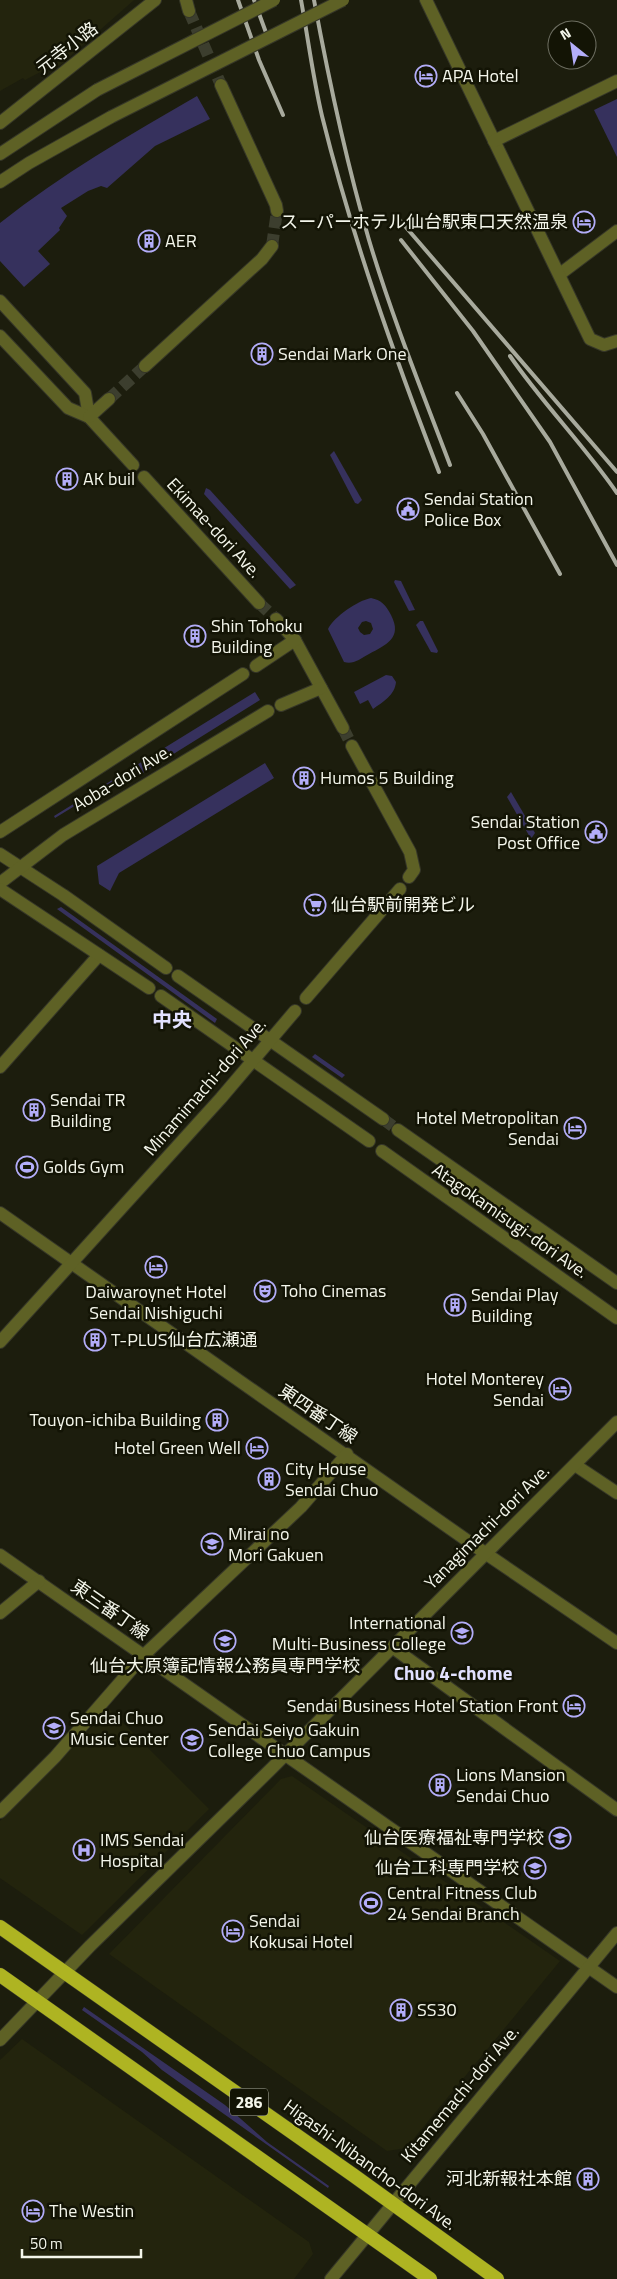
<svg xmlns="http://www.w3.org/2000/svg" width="617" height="2279" font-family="'Titillium Web','Noto Sans JP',sans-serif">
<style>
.built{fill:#23240d}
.green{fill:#36315d;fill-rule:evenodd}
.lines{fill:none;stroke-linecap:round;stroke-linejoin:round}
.tertiary-tunnel{stroke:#3c3e2e;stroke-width:12;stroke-dasharray:12 6;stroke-linecap:butt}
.minor-casing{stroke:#363728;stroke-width:14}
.tertiary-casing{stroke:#363728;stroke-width:14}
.trunk-casing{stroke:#363728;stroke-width:15}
.minor{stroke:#5e6125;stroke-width:12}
.tertiary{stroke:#5e6125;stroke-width:12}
.trunk{stroke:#aeb422;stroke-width:14}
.rail{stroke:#a8aa9d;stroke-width:4}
.tertiary-bridge-casing{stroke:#363728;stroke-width:14;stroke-linecap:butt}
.tertiary-bridge{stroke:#5e6125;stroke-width:12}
.labels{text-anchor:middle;stroke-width:5;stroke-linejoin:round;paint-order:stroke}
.shield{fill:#131405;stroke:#b0b2a6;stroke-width:1}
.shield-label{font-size:16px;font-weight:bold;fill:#f4f6eb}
.street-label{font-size:18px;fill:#f4f6eb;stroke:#131405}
.poi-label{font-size:18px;fill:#f4f6eb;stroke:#131405;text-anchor:start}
.neighbourhood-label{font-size:19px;font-weight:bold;fill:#e2e1ff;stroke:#131405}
.quarter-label{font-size:20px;font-weight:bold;fill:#e2e1ff;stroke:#131405}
</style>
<rect width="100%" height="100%" fill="#1c1d0d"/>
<!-- built -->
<g class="built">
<path d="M0 0H134L59 66 56 64 25 80 23 78 0 91Z"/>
<path d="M109 1709 209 1809 82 1935 0 1878V1821Z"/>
<path d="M292 1776 560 1961 406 2148 387 2151 109 1954 281 1779Z"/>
<path d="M22 2039 309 2242 313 2254 294 2279H0V2060Z"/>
</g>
<!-- green -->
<g class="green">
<path d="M197 96 210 119 155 146 107 188 101 186 88 191 61 208 67 216 59 228 60 230 38 251 50 264 24 287 0 261V223C62 174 129 135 197 96Z"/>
<path d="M617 99V157L594 110Z"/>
<path d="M334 451 362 500 358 504 355 503 330 455Z"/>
<path d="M206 488 210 490 296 585 290 589 204 494Z"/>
<path d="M395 580 401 581 415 610 409 611 394 582Z"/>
<path d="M371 598C381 600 386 605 391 615 403 638 386 645 369 654 360 659 353 665 344 662L328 629C335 616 357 601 371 598ZM366 621 371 623 373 629 370 634 364 635 360 632 358 628 362 622Z"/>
<path d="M420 621H423L438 651 437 653 431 652 416 625Z"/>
<path d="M386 675 392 676 396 682C395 695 383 702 373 709L368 700 360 704 354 692Z"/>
<path d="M255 692 260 700 135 778 104 788 55 818 54 816Z"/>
<path d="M265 763 274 778 119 873 110 891 99 884 97 866Z"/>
<path d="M511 792 535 833 531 839 507 797Z"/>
<path d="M61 907 217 1019 215 1023 57 909Z"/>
<path d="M315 1054 345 1075 342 1078 312 1057Z"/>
<path d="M84 2007 225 2105 267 2142 329 2186 328 2188 162 2070 142 2052 82 2010Z"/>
</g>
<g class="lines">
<!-- tertiary-tunnel -->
<g class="tertiary-tunnel">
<path d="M189 11 221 85"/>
<path d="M272 246 277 211"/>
<path d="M109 399 145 366"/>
<path d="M259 603 276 619"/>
<path d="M343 728 352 746"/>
<path d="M383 1119 398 1130"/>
</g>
<!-- minor casing -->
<g class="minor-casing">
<g id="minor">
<path d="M0 123 155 0"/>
<path d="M560 274 617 231"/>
<path d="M0 1067 99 955"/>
<path d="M0 1213 485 1553 617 1643"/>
<path d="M575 1465 617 1493"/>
<path d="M0 1555 617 1987"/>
<path d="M0 1613 39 1581"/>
<path d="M392 1647 617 1810"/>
<path d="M0 1812 55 1757 144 1655 301 1507 347 1454"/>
</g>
</g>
<!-- tertiary casing -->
<g class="tertiary-casing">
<g id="tertiary">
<path d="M186 0 189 11"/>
<path d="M426 0 590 339 604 345 617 341"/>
<path d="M221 85 276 205 277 211"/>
<path d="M494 141 617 81"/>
<path d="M0 154 97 90"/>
<path d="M0 182 29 163 111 117"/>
<path d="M0 301 85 393 89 417"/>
<path d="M0 336 68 408 89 417 133 465"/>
<path d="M145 366 262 259 272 246"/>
<path d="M89 417 109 399"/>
<path d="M144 477 259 603"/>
<path d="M276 619 295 640 343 728"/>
<path d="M256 666 295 640"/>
<path d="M281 705 321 688"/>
<path d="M352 746 410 852 414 870 409 877"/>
<path d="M0 832 243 674"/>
<path d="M0 854 63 895 166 968"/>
<path d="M0 883 63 835 268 711"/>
<path d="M0 889 149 988"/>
<path d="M178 976 383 1119"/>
<path d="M161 996 369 1141"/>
<path d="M306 998 400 889"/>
<path d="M398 1130 617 1283"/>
<path d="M382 1151 617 1318"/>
<path d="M0 1342 221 1098 295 1011"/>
<path d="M0 2040 90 1946 272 1768 617 1422"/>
<path d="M331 2279 617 1933"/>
</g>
</g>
<!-- trunk casing -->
<g class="trunk-casing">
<g id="trunk">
<path d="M0 1927 353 2175 497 2279"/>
<path d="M0 1975 430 2279"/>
</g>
</g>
<!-- minor -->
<use href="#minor" class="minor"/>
<!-- tertiary -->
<use href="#tertiary" class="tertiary"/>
<!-- trunk -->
<use href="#trunk" class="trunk"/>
<!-- rail -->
<g class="rail">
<path d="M238 0 259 60 283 115"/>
<path d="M254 0 268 38"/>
<path d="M301 0C308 38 313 78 322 116 352 237 394 355 439 472"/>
<path d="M314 0C329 81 346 161 369 240 392 317 422 391 450 465"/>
<path d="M398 218 617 472"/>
<path d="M401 240 473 331 550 442 617 565"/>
<path d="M510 356C543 404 584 445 617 493"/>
<path d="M457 393 483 434 560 574"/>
</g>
<!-- tertiary-bridge casing -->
<g class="tertiary-bridge-casing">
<g id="tertiary-bridge">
<path d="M97 90 274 0"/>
<path d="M111 117 343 0"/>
</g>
</g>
<!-- tertiary-bridge -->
<use href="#tertiary-bridge" class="tertiary-bridge"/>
</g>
<!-- icons -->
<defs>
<g id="hotel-ring" transform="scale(1.125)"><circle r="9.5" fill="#131405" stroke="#b3adf9" stroke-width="1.5"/><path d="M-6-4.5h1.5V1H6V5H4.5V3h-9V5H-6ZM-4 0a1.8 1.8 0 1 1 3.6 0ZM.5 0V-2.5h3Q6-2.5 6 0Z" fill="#b3adf9"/></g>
<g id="building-ring" transform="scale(1.125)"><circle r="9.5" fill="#131405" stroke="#b3adf9" stroke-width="1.5"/><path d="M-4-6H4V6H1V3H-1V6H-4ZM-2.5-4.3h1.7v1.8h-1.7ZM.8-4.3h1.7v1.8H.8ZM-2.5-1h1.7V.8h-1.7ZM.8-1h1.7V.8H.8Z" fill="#b3adf9"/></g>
<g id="civic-ring" transform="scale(1.125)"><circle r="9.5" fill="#131405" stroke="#b3adf9" stroke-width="1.5"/><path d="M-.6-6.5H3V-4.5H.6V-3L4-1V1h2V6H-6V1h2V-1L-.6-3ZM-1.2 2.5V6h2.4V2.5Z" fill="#b3adf9"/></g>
<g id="supermarket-ring" transform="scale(1.125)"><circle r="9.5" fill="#131405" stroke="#b3adf9" stroke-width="1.5"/><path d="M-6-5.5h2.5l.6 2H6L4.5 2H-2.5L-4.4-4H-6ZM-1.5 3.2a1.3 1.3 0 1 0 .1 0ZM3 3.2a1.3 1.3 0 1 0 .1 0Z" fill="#b3adf9"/></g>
<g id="stadium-ring" transform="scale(1.125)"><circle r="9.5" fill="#131405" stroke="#b3adf9" stroke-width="1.5"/><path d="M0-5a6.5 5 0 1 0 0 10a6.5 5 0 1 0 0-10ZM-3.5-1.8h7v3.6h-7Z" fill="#b3adf9"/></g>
<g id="theatre-ring" transform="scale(1.125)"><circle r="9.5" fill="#131405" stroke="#b3adf9" stroke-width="1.5"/><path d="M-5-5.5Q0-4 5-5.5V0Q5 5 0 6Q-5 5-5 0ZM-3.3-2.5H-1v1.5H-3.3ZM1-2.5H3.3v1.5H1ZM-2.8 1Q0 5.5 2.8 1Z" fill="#b3adf9"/></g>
<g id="school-ring" transform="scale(1.125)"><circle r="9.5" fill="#131405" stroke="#b3adf9" stroke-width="1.5"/><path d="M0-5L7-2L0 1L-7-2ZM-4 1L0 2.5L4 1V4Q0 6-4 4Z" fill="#b3adf9"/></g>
<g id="university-ring" transform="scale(1.125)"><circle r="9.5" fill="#131405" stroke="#b3adf9" stroke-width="1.5"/><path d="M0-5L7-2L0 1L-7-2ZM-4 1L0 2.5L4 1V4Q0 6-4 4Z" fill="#b3adf9"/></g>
<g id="hospital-ring" transform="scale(1.125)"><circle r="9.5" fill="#131405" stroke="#b3adf9" stroke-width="1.5"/><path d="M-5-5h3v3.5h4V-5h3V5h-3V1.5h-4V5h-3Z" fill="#b3adf9"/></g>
</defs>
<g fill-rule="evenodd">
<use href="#hotel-ring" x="426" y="76"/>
<use href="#hotel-ring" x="584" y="222"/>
<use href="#building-ring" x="149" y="241"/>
<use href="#building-ring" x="262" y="354"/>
<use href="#building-ring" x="67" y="479"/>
<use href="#civic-ring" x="408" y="509"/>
<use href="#building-ring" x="195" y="636"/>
<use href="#building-ring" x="304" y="778"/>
<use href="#civic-ring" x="596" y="832"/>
<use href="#supermarket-ring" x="315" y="905"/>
<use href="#building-ring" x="34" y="1110"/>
<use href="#hotel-ring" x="575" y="1128"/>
<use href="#stadium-ring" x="27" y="1167"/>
<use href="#hotel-ring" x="156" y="1267"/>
<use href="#theatre-ring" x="265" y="1291"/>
<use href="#building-ring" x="455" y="1305"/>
<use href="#building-ring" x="95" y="1340"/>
<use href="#hotel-ring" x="560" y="1389"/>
<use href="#building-ring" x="217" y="1420"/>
<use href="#hotel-ring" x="257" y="1448"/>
<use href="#building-ring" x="269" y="1479"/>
<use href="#school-ring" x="212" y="1544"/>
<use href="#university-ring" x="462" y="1633"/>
<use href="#university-ring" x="225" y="1641"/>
<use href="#hotel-ring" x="574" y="1706"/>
<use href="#school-ring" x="54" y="1728"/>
<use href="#university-ring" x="192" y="1740"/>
<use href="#building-ring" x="440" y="1785"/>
<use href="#university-ring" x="560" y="1838"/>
<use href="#hospital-ring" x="84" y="1850"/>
<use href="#university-ring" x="535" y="1868"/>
<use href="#stadium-ring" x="371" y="1903"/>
<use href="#hotel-ring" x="233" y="1931"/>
<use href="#building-ring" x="401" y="2010"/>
<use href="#building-ring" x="588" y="2179"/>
<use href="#hotel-ring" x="33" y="2211"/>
</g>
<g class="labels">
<!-- shield labels -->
<rect class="shield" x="230" y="2088.5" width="38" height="27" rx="4"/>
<g class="shield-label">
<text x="249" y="2108">286</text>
</g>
<!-- street labels -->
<g class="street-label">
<text transform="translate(67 48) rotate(-38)" y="6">元寺小路</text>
<text transform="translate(214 528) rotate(47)" y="6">Ekimae-dori Ave.</text>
<text transform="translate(122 778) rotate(-31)" y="6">Aoba-dori Ave.</text>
<text transform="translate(205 1087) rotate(-49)" y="6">Minamimachi-dori Ave.</text>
<text transform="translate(510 1221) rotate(35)" y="6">Atagokamisugi-dori Ave.</text>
<text transform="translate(318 1414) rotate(34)" y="6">東四番丁線</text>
<text transform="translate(487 1527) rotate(-45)" y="6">Yanagimachi-dori Ave.</text>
<text transform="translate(110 1610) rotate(35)" y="6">東三番丁線</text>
<text transform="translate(460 2094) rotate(-50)" y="6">Kitamemachi-dori Ave.</text>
<text transform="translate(370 2165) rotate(36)" y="6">Higashi-Nibancho-dori Ave.</text>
</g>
<!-- poi labels -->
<g class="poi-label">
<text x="442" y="82">APA Hotel</text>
<text x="568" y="228" text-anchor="end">スーパーホテル仙台駅東口天然温泉</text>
<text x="165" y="247">AER</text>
<text x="278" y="360">Sendai Mark One</text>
<text x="83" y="485">AK buil</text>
<text x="424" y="505">Sendai Station<tspan x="424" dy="21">Police Box</tspan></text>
<text x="211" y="632">Shin Tohoku<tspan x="211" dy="21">Building</tspan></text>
<text x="320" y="784">Humos 5 Building</text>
<text x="580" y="828" text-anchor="end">Sendai Station<tspan x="580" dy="21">Post Office</tspan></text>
<text x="331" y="911">仙台駅前開発ビル</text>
<text x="50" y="1106">Sendai TR<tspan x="50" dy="21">Building</tspan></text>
<text x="559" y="1124" text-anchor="end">Hotel Metropolitan<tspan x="559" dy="21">Sendai</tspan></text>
<text x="43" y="1173">Golds Gym</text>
<text x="281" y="1297">Toho Cinemas</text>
<text x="156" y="1298" text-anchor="middle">Daiwaroynet Hotel<tspan x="156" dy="21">Sendai Nishiguchi</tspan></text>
<text x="471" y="1301">Sendai Play<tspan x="471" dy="21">Building</tspan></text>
<text x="111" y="1346">T-PLUS仙台広瀬通</text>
<text x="544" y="1385" text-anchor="end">Hotel Monterey<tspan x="544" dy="21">Sendai</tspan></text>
<text x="201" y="1426" text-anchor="end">Touyon-ichiba Building</text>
<text x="241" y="1454" text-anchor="end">Hotel Green Well</text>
<text x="285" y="1475">City House<tspan x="285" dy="21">Sendai Chuo</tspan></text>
<text x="228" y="1540">Mirai no<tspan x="228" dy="21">Mori Gakuen</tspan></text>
<text x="446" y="1629" text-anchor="end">International<tspan x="446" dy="21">Multi-Business College</tspan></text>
<text x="225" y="1672" text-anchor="middle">仙台大原簿記情報公務員専門学校</text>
<text x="558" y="1712" text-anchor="end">Sendai Business Hotel Station Front</text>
<text x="70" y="1724">Sendai Chuo<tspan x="70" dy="21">Music Center</tspan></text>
<text x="208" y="1736">Sendai Seiyo Gakuin<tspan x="208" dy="21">College Chuo Campus</tspan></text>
<text x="456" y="1781">Lions Mansion<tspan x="456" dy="21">Sendai Chuo</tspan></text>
<text x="544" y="1844" text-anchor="end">仙台医療福祉専門学校</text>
<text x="100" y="1846">IMS Sendai<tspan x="100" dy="21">Hospital</tspan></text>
<text x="519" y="1874" text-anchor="end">仙台工科専門学校</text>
<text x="387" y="1899">Central Fitness Club<tspan x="387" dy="21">24 Sendai Branch</tspan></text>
<text x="249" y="1927">Sendai<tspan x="249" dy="21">Kokusai Hotel</tspan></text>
<text x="417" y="2016">SS30</text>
<text x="572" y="2185" text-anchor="end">河北新報社本館</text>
<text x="49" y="2217">The Westin</text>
</g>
<!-- neighbourhood labels -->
<g class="neighbourhood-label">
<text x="453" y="1680">Chuo 4-chome</text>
</g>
<!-- quarter labels -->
<g class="quarter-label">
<text x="172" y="1027">中央</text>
</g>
</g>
<!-- north arrow -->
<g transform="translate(572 45) rotate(330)"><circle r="24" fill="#131405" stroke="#6d6e61"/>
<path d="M0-4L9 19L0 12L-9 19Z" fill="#b3adf9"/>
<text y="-8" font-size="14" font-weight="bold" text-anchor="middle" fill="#f4f6eb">N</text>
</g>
<!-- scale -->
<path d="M22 2249v8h119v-8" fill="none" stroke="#f4f6eb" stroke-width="2.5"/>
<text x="30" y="2249" font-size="15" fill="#f4f6eb" stroke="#131405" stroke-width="4" paint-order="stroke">50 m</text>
</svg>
